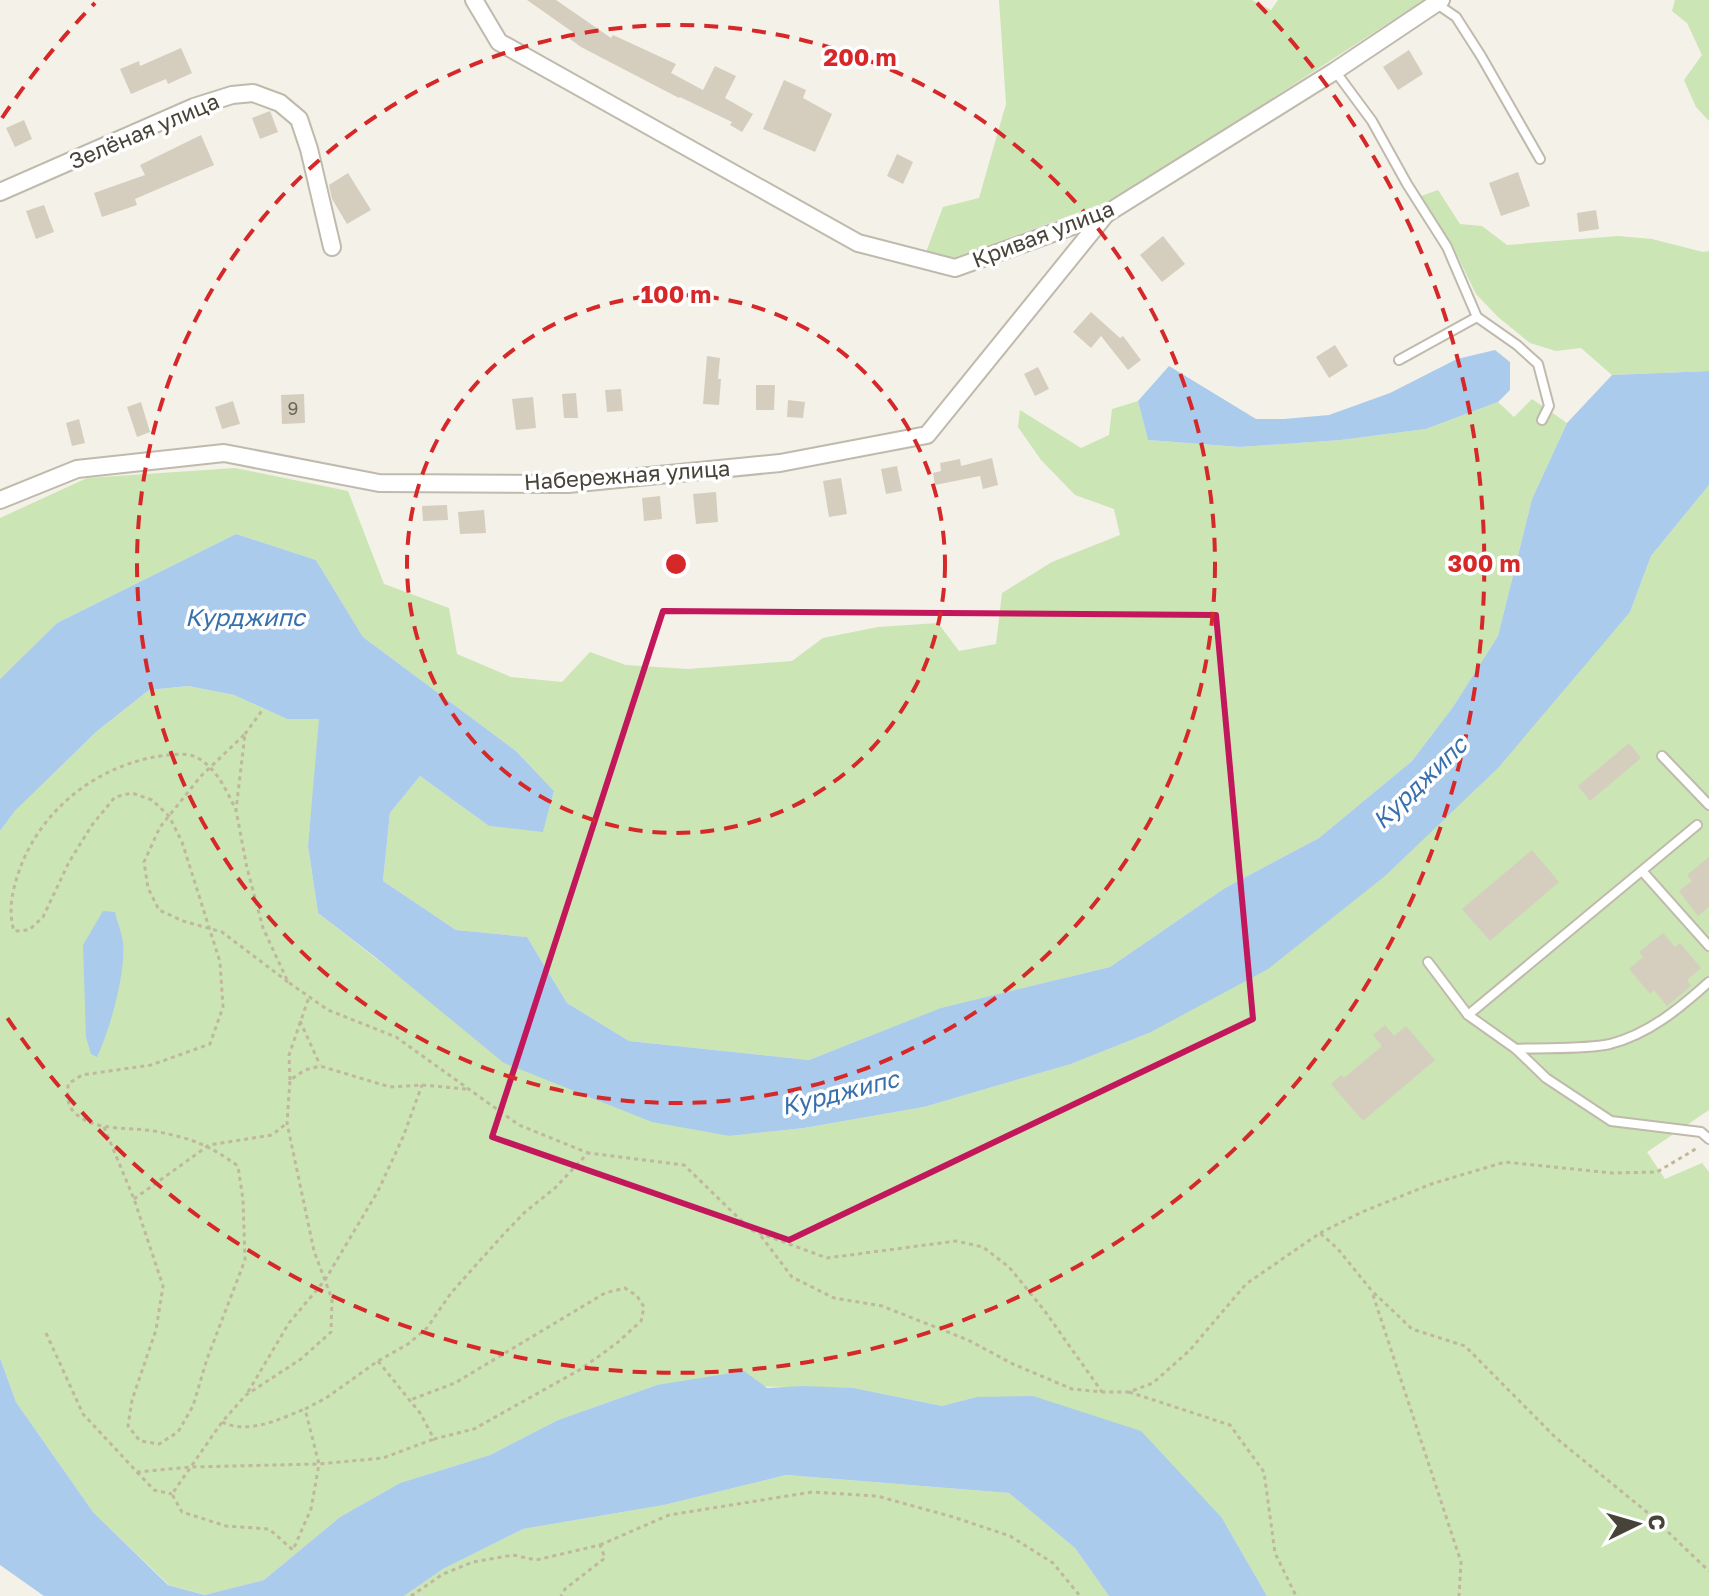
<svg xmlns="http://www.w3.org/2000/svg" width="1709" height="1596" font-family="'Golos Text',sans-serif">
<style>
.green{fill:#cbe5b5}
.water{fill:#aacbec}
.building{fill:#d5cebf}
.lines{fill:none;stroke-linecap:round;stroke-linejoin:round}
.lane-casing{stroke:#bfbaac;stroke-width:12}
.street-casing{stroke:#bfbaac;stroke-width:20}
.path{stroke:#c0b79e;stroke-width:3;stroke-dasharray:4 4;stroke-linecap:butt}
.lane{stroke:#fff;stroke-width:8}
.street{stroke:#fff;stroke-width:16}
.marked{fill:none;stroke:#c2185b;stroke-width:6;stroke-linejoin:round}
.ring{fill:none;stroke:#d62828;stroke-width:4;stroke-dasharray:14 10}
.labels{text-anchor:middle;stroke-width:7;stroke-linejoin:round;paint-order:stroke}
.number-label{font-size:18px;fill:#6a665a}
.street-label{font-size:22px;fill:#474338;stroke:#fff}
.water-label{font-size:24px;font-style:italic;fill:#3770ad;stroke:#fff}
.centre{fill:#d62828;stroke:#fff;stroke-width:4}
.ring-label{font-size:24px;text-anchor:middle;font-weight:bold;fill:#d62828;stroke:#fff;stroke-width:7;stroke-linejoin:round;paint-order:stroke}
</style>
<rect width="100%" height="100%" fill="#f4f1e9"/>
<!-- green -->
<g class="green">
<path d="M999 0H1252L1271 10 1278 0H1424L1146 180 1104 203 954 258 926 252 943 207 979 198 1006 104Z"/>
<path d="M1675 0H1709V121L1696 107 1684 80 1702 55 1687 23 1672 11Z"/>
<path d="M1438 190 1460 224 1482 226 1507 245 1618 236 1652 239 1703 252 1709 251V371L1612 375 1581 348 1556 351 1530 343 1498 317 1476 294 1454 249 1421 196Z"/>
<path d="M1532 399 1567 423 1532 499 1498 636 1453 707 1412 761 1319 838 1225 888 1110 967 942 1008 809 1060 629 1041 567 1003 527 937 456 930 383 881 390 813 420 776 489 826 543 831 554 791 516 751 363 637 316 560 236 534 57 623 0 679V518L87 478 235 468 348 491 384 584 449 608 457 654 511 677 562 682 590 652 626 665 688 669 792 661 823 638 878 627 938 623 959 651 996 644 1002 593 1052 562 1120 535 1114 509 1075 495 1041 460 1018 427 1020 410 1081 448 1109 435 1112 409 1138 401 1148 440 1240 447 1341 440 1426 429 1498 402 1514 417Z"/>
<path d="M1709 485V1110L1647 1152 1665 1179 1702 1163 1709 1172V1596H1267L1222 1518 976 1397 942 1406 854 1388 657 1385 558 1420 490 1455 400 1483 340 1517 264 1580 206 1595 169 1585 93 1512 16 1402 0 1358V831L15 811 96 732 149 690 188 686 234 695 287 719H320L308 846 318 913 439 1008 730 1136 804 1128 924 1107 1071 1064 1149 1033 1630 612 1651 556Z"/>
<path d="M786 1475 1009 1493 1075 1548 1109 1596H404L443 1569 523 1529 664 1505Z"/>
</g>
<!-- water -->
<g class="water">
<path d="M1495 350 1510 362V390L1498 402 1426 429 1341 440 1240 447 1148 440 1138 401 1169 366 1256 419H1284L1329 415 1390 393 1457 359Z"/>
<path d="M1709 371V485L1651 556 1630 612 1498 768 1385 876 1268 969 1149 1033 1071 1064 924 1107 804 1128 730 1136 652 1122 504 1063 375 957 318 913 308 846 319 719H287L234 695 188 686 149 690 96 732 15 811 0 831V679L57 623 236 534 316 560 363 637 516 751 554 791 543 832 489 826 420 776 390 813 383 881 456 930 527 937 567 1003 629 1041 809 1060 941 1008 1110 967 1225 888 1319 838 1412 761 1453 707 1498 636 1532 499 1567 423 1612 375Z"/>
<path d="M103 911 115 912C117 922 122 933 123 943 126 972 110 1030 97 1057L91 1054 86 1037 83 945Z"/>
<path d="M0 1358 16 1402 93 1512 168 1585 205 1595 264 1580 340 1517 400 1483 490 1455 558 1420 657 1385 744 1371 767 1388 803 1386 854 1388 942 1406 976 1397 1033 1396 1141 1431 1222 1518 1267 1596H1109L1075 1548 1009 1493 786 1475 664 1505 523 1529 443 1569 404 1596H44L0 1565Z"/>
</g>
<!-- building -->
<g class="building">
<path d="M527 0H556L611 38 613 35 676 64 671 73 703 90 715 66 736 76 725 98 753 114 742 132 730 125 732 122 680 97 679 98 581 47 570 39 574 33Z"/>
<path d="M181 48 192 73 168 84 166 79 131 94 120 69 139 61 140 66Z"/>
<path d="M1409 50 1423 74 1398 90 1383 67Z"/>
<path d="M784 80 806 90 803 98 832 114 815 152 763 129Z"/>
<path d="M270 111 278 132 260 139 252 118Z"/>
<path d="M24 120 32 139 15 147 6 128Z"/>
<path d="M201 135 214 165 135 199 137 205 102 217 94 193 145 175 140 165Z"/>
<path d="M897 154 913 162 903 184 887 176Z"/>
<path d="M1518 172 1530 206 1501 216 1489 183Z"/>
<path d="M348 173 371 210 347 224 332 199 329 185Z"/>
<path d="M44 205 54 232 36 239 26 211Z"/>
<path d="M1596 210 1599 229 1579 232 1577 213Z"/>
<path d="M1163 236 1185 264 1162 282 1140 255Z"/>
<path d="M1091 312 1120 338 1123 336 1141 360 1128 370 1101 336 1091 348 1073 332Z"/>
<path d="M1335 345 1348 366 1329 378 1316 357Z"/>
<path d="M707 356 720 358 718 379H721L719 405 703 404Z"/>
<path d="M1038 367 1049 389 1035 396 1024 374Z"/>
<path d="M756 385H775L774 410H756Z"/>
<path d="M621 389 623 411 607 412 605 390Z"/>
<path d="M576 393 578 418H564L562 394Z"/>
<path d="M304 394 305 423 282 424 281 395Z"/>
<path d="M533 397 536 428 516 430 512 399Z"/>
<path d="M788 400 805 402 803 418 787 417Z"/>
<path d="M233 401 240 424 222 429 215 407Z"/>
<path d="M141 402 150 432 137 437 127 407Z"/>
<path d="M79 419 85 443 72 446 66 423Z"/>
<path d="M992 458 998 485 983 489 980 476 935 485 933 473 941 471 940 463 960 459 961 466Z"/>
<path d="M897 466 902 491 886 494 881 469Z"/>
<path d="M841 478 847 514 829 517 823 481Z"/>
<path d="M716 492 718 522 696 524 693 494Z"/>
<path d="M660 496 662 519 644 521 642 498Z"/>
<path d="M447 505 448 520 423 521 422 506Z"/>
<path d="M484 510 486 533 460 534 458 512Z"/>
<path d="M1629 743 1641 758 1590 801 1578 786Z"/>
<path d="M1532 850 1559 882 1490 941 1462 909Z"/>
<path d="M1709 857V907L1698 916 1679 891 1692 881 1687 875Z"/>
<path d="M1663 933 1675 947 1680 943 1701 968 1687 980 1691 986 1667 1006 1654 990 1650 994 1629 969 1643 957 1639 952Z"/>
<path d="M1385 1025 1394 1036 1406 1026 1435 1060 1363 1121 1331 1084 1341 1075 1344 1078 1382 1046 1373 1035Z"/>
</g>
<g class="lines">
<!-- lane casing -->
<g class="lane-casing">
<g id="lane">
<path d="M1437 4 1456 17 1481 56 1540 159"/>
<path d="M1335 71 1372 121 1407 184 1447 247 1477 317 1517 345 1538 364 1549 406 1542 420"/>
<path d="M1399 360 1477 317"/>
<path d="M1662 756 1709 805"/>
<path d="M1643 872 1709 946"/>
<path d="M1428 962 1468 1015 1516 1049 1546 1078 1611 1121 1701 1132 1709 1139"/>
<path d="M1468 1015 1697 825"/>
<path d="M1516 1049C1546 1047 1581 1050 1610 1044 1649 1034 1680 1008 1709 982"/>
</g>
</g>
<!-- street casing -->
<g class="street-casing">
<g id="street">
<path d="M474 0 499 42 858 243 955 268 1106 214 1335 71 1441 0"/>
<path d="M0 192 194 107 232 95 253 93 280 103 299 119 309 149 332 247"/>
<path d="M0 500 77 469 224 453 379 483 568 484 780 463 927 435 1106 214"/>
</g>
</g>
<!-- path -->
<g class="path">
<path d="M245 734 263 709"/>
<path d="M288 982 222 932 183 921 159 910 148 888 144 862 160 827 201 776 245 734 236 810 247 868 263 928 288 982 328 1010 396 1037 519 1125 588 1153"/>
<path d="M300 1021 320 1065"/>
<path d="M290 1080 289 1055 309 997"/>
<path d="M466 1089 422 1085 390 1087 320 1066 305 1070 290 1080 287 1123 314 1251 332 1299 331 1332 301 1359 246 1395 222 1422 172 1494 182 1512 226 1526 269 1529 293 1550 311 1509 319 1464 305 1409 326 1398 378 1361 408 1344 427 1328 451 1293 501 1237 525 1212 555 1188 588 1153 684 1165 751 1230 827 1258 956 1241 983 1247 1009 1267 1044 1310 1102 1392"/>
<path d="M104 1127 134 1199 163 1286 156 1330 132 1400 128 1426 140 1441 159 1444 178 1432 193 1406 207 1359 245 1260 243 1200 238 1166C209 1145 193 1139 159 1132 133 1126 96 1133 75 1113 66 1105 68 1095 68 1084L82 1075 151 1065 210 1044 223 1007 220 962 182 842 169 816 152 800 132 793 115 797 92 825 69 862 43 917 29 930 14 931C8 910 12 892 19 871 40 812 92 769 154 757 166 755 185 752 196 757 217 768 226 790 236 810"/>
<path d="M134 1199 209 1145 272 1135 287 1123"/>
<path d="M1320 1233 1362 1212 1431 1184 1505 1162 1612 1173 1657 1172 1699 1147"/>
<path d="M761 1236 792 1277 834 1298 882 1306 968 1340 1013 1364 1072 1389 1102 1392H1129L1153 1383 1190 1350 1246 1284 1320 1233 1337 1248 1372 1291 1412 1329 1465 1346 1556 1438 1648 1513 1709 1571"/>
<path d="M1373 1295 1461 1562 1459 1596"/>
<path d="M46 1333 83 1414 137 1472 190 1467 319 1464 383 1458 434 1439"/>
<path d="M378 1361 420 1413 434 1439 474 1429 581 1369 617 1343 641 1321 644 1307 637 1296 625 1288 605 1293 455 1383 410 1400"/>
<path d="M248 1392 289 1323 325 1280 378 1191 403 1137 422 1085"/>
<path d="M1129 1392 1230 1425 1264 1472 1275 1553 1296 1596"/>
<path d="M222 1422C248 1435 280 1419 305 1409"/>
<path d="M137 1472 154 1490 172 1494"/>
<path d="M600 1545 669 1515 812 1492 877 1496 953 1517 1010 1536 1053 1563 1080 1596"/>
<path d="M411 1596 443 1574 473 1562 513 1555 536 1560 600 1545 605 1558 565 1589 561 1596"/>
</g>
<!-- lane -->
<use href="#lane" class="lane"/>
<!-- street -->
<use href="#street" class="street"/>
</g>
<!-- marked area -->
<path class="marked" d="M663 611 1216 615 1253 1019 789 1240 492 1137Z"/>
<!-- distance rings -->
<g class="ring">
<circle cx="676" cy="564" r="269"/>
<circle cx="676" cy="564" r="539"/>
<path d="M2 118A808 808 0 0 1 95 3M1257 3A808 808 0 1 1 2 1010"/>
</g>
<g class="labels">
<!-- number labels -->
<g class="number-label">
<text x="293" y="415">9</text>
</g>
<!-- street labels -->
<g class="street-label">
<text transform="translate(144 131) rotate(-23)" y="8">Зелёная улица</text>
<text transform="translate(1043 234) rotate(-21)" y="8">Кривая улица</text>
<text transform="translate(627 475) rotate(-4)" y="8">Набережная улица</text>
</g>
<!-- water labels -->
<g class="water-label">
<text x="245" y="626">Курджипс</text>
<text transform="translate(1420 783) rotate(-44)" y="8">Курджипс</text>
<text transform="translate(840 1093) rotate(-14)" y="8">Курджипс</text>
</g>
</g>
<circle cx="676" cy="564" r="12" class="centre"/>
<g class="ring-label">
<text x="860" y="66">200 m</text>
<text x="676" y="303">100 m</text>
<text x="1484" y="572">300 m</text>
</g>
<!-- north arrow -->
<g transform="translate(1637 1524) rotate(85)" stroke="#ffffff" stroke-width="6" paint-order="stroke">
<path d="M0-6L14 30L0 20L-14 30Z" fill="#474338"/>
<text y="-12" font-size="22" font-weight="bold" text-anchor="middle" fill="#474338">С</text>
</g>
</svg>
